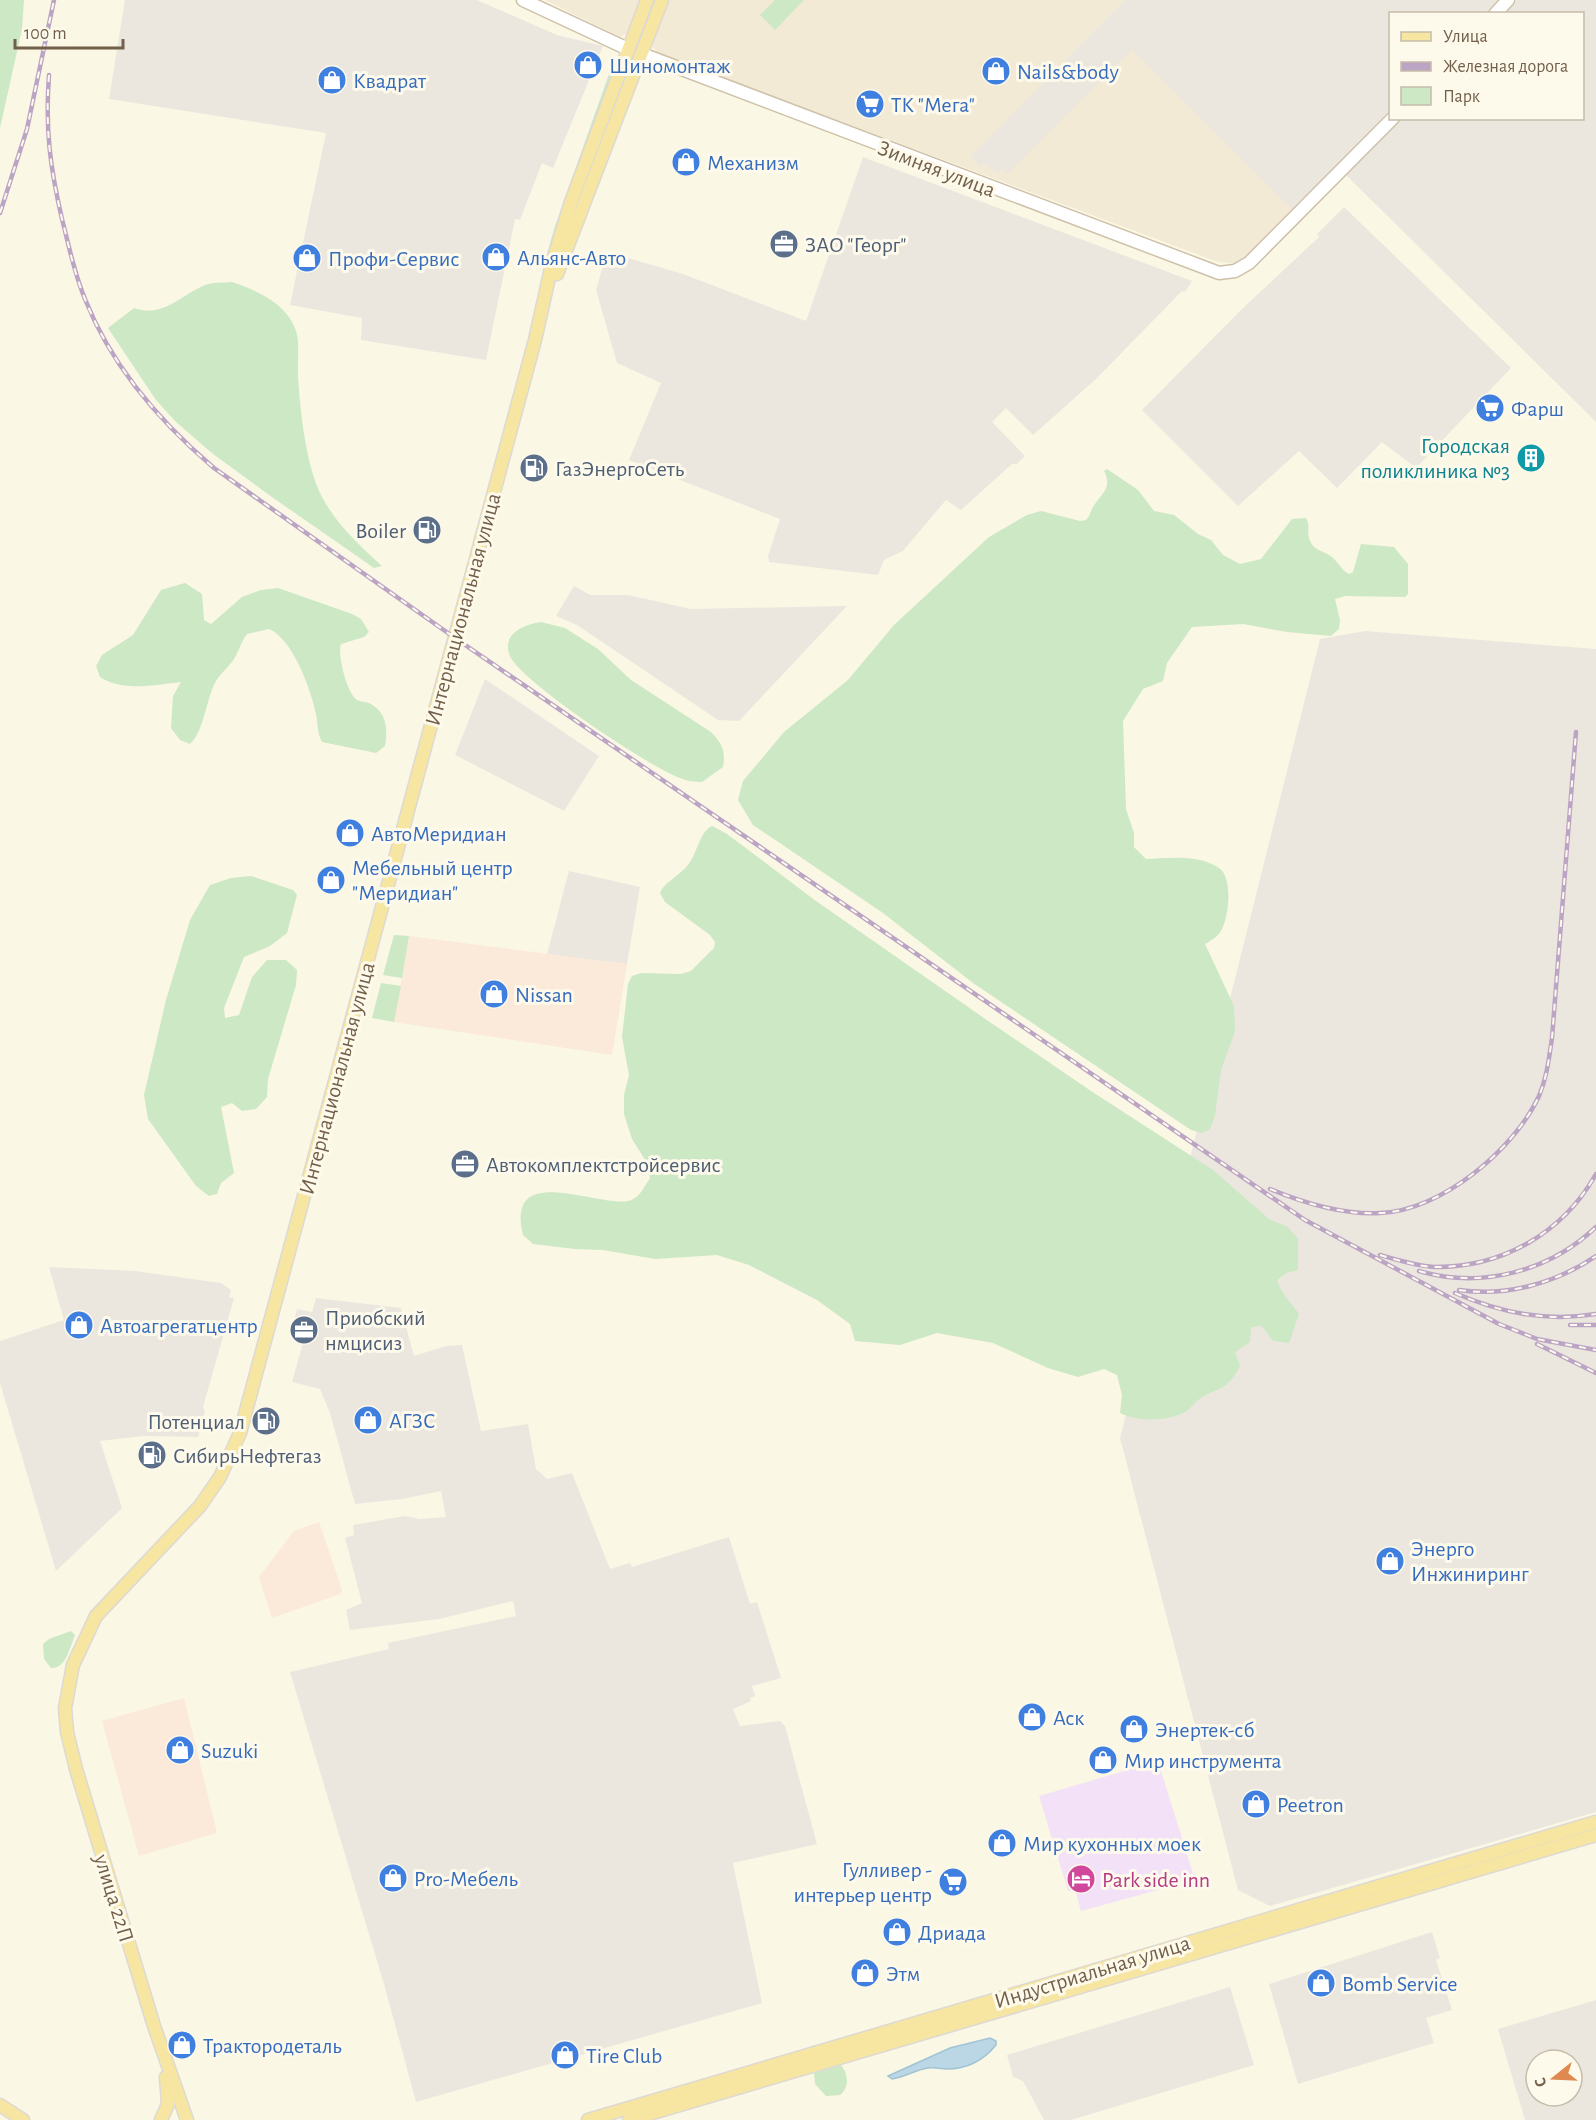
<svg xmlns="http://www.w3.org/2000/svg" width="1596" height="2120" font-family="'Alegreya Sans',sans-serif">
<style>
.residential{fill:#f2ead4}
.commercial{fill:#fbe9d9}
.industrial{fill:#ebe7df;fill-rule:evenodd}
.education{fill:#f3e2f7}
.green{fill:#cce8c4}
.water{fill:#bbd6e4;stroke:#a1c4d5;stroke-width:1.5}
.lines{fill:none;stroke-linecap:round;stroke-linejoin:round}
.secondary-casing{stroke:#cfc1a9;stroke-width:15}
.primary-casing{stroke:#ddd9d4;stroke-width:15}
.secondary{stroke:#fff;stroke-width:12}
.primary{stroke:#f7e6a1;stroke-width:12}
.rail-casing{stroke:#bba4c4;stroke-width:4.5}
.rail{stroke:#fefaeb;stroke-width:2;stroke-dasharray:7;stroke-linecap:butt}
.labels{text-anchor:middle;stroke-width:6;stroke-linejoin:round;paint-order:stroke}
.shop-label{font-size:22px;fill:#366cbe;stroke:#fefaeb;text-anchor:start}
.street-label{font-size:22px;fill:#73604b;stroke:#fefaeb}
.service-label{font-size:22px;fill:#4e5e75;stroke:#fefaeb;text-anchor:start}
.culture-label{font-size:22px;fill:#0d838f;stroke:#fefaeb;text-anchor:end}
.hotel-label{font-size:22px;fill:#b23c85;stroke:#fefaeb;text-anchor:start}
</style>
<rect width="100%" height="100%" fill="#fbf7e5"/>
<!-- residential -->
<g class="residential">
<path d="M545 0H642L630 32 620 37Z"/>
<path d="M670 0H1498L1390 14V109L1239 264 1218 262 660 54 654 49 651 42Z"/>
</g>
<!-- commercial -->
<g class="commercial">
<path d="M409 936 627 964 612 1055 394 1022Z"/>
<path d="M319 1522 342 1590 340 1594 272 1618 259 1577 294 1531Z"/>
<path d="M184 1698 217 1833 139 1856 102 1721Z"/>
</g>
<!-- industrial -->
<g class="industrial">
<path d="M125 0H477L557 35 603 46 553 168 542 163 520 220 515 219 486 360 361 340 362 318 290 305 326 133 109 99Z"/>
<path d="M1125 0H1498L1485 13 1390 14V110L1293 210 1132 50 1007 174 1002 169 998 173 984 163 980 167 970 157Z"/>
<path d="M1517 0H1596V422L1345 174 1400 119 1582 118V14L1503 13Z"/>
<path d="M863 157 1192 281 1185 292 1182 291 1096 379 1033 435 1006 408 992 422 1025 456 1017 464H1012L961 510 946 500 903 551 884 560 878 575 769 562 768 556 780 519 629 460 661 383 617 363 596 290 607 252 683 274 806 321Z"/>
<path d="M1344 207 1511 368 1416 468 1382 442 1337 488 1299 451 1238 506 1142 410 1243 308 1319 237 1317 234Z"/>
<path d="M574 586 590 595H628L691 609 847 606 739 721 718 720 577 625 556 616Z"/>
<path d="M1365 631 1596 649V1812L1270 1906 1238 1890 1120 1438 1320 639Z"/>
<path d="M485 679 599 756 564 811 455 755Z"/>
<path d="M569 871 640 887 627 964 547 954Z"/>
<path d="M49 1267 135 1271 221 1283 231 1290 229 1297 234 1298 203 1407 205 1411 198 1437 144 1436 100 1441 122 1508 56 1571 0 1383V1341L64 1320Z"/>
<path d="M316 1298 401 1308 414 1356 446 1346 462 1345 481 1431 528 1424 536 1469 547 1479 572 1473 610 1569 630 1563 632 1567 729 1537 750 1604 757 1602 781 1678 752 1686 755 1696 750 1698 751 1701 733 1709 740 1726 780 1721 785 1726 817 1844 733 1863 762 2003 416 2102 384 1984 290 1672 389 1649 388 1643 516 1616 513 1601 439 1619 350 1630 346 1610 362 1603 345 1538 354 1535 353 1525 405 1516 420 1519 446 1517 441 1491 402 1499 355 1504 330 1413 320 1389 292 1382 305 1336 291 1332 297 1309 312 1312Z"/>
<path d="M1432 1932 1440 1958 1436 1960 1452 2010 1426 2018 1434 2043 1298 2084 1269 1984Z"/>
<path d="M1230 1987 1254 2065 1071 2120H1044L1023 2081 1013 2077 1007 2055Z"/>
<path d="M1596 2000V2120H1525L1498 2029ZM1536 2060H1572V2096H1536Z"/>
</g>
<!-- education -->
<path class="education" d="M1158 1761 1195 1880 1081 1911 1075 1890 1068 1891 1039 1796Z"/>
<!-- green -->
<g class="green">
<path d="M0 0H24L22 29 0 128Z"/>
<path d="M775 0H804L775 30 760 15Z"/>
<path d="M609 74 613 75 572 182 542 272 555 226Z"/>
<path d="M232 282C255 290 284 302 294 326 301 340 297 360 298 376 300 410 306 467 322 497 337 525 359 545 382 566L374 568 272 497 213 454 176 422 156 400 108 328 134 308C164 319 182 293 208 284 215 282 225 283 232 282Z"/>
<path d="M1107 469 1138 490 1154 511 1174 515 1198 534 1211 540 1223 555 1240 564 1261 559 1292 519 1306 518C1311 526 1306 533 1310 541 1314 551 1325 551 1332 557 1339 563 1341 570 1349 574L1353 572 1361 544 1394 547 1408 564V594L1405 597 1345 596 1335 599 1340 620 1339 629 1331 636 1287 632 1243 624 1192 627 1167 663 1163 681 1143 689 1123 721 1126 809 1134 833V847L1146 859C1168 858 1199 854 1219 868 1233 877 1229 916 1222 929 1218 937 1212 940 1205 944L1234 1006 1235 1031 1221 1070 1215 1116 1210 1129 1202 1133 1191 1130 973 983 883 913 753 825 738 800 743 781 784 732 848 680 894 625 989 537 1027 515 1041 511 1080 521 1086 520C1091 515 1090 511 1093 507 1101 494 1113 488 1104 471Z"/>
<path d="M185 583 202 594 204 620 211 624 242 597 261 590 278 588 352 614 361 619 369 632 364 637 341 644C337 654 347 694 357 700 361 702 367 702 371 704 387 713 388 730 385 746L376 753 322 742C317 733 318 724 316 714 311 690 293 639 269 629L247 634C241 642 239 651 234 659 228 668 218 675 214 685 206 702 203 733 190 744L180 740 171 728 173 696 181 682C155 685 123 692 100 677L96 666 102 655 133 635 161 590Z"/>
<path d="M541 622 565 628 598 649 631 680 711 732C722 743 726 752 723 767L702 782C694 782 687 781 680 778 651 768 520 681 510 656 501 634 523 625 541 622Z"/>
<path d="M712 826 727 834 816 901 981 1016 1091 1091 1213 1170 1269 1219 1288 1227 1298 1239V1270L1286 1273 1277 1280C1281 1294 1291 1302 1299 1314L1289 1343 1273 1341 1262 1326 1251 1327 1250 1342 1235 1352 1240 1366C1226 1393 1220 1385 1198 1400 1194 1403 1192 1407 1188 1410 1171 1422 1137 1422 1120 1413L1122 1395 1117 1375 1104 1369 1078 1377 1048 1368 993 1343 937 1333 900 1345 855 1341 850 1324 817 1300 749 1265 717 1255 655 1259 603 1250 575 1249 533 1244 523 1235C505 1161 596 1207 628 1201 639 1199 644 1187 650 1178L647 1163 632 1139 624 1114V1095L629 1075 622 1037 628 984 632 976 641 973 681 974 691 971 714 948 715 942 710 935 665 902 660 893C664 882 683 874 690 862 697 852 701 830 712 826Z"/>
<path d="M251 876 293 890 297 895 287 933 270 946 244 957 224 1008 225 1018 239 1015 252 977 267 960H286L297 970 296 985 268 1079 267 1097 256 1109 242 1111 232 1103 221 1107 234 1173 221 1183 217 1194 209 1196 196 1186 148 1119 144 1095 166 1000 190 920 210 885 231 878Z"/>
<path d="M394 935 409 936 402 978 383 975Z"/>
<path d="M381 983 401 986 394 1022 372 1018Z"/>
<path d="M71 1631 75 1635C70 1647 66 1669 51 1668L44 1659 43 1644 49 1639Z"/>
<path d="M841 2065C848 2074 850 2087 840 2095L826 2096 815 2084 814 2073Z"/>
</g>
<!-- water -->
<path class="water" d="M990 2038 996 2041V2045C983 2061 968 2069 947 2069 940 2069 935 2067 928 2068 915 2070 905 2077 892 2079L888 2076 950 2048Z"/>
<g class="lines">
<!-- secondary casing -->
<g class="secondary-casing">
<g id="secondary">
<path d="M523 0 628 49"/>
<path d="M1495 14 1508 0"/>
<path d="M642 54 1219 273 1235 271 1249 263 1393 118"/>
</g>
</g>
<!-- primary casing -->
<g class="primary-casing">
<g id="primary">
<path d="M557 274 662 0"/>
<path d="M0 2105 23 2120"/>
<path d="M161 2120 168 2104 166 2077"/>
<path d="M187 2120 154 2026 76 1769 67 1732 65 1708 73 1665 96 1616 200 1506 220 1477 240 1433 535 340 552 264 571 202 647 0"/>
<path d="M588 2120 1596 1822"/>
<path d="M629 2120 1596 1835"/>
</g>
</g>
<!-- secondary -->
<use href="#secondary" class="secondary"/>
<!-- primary -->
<use href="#primary" class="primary"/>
<!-- rail casing -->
<g class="rail-casing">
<g id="rail">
<path d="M49 75C45 129 50 167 62 219 69 246 74 273 85 299 111 365 160 422 214 468L455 638 1305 1220 1499 1324 1537 1339 1596 1350"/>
<path d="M0 213 27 129 54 0"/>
<path d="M1270 1189C1304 1203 1342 1215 1380 1213 1441 1211 1514 1150 1539 1096 1547 1077 1549 1058 1552 1038L1576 732"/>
<path d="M1380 1255C1397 1260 1416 1266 1434 1267 1502 1268 1563 1233 1596 1174"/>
<path d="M1419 1271C1481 1289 1549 1272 1596 1227"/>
<path d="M1459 1290C1507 1297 1556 1283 1596 1256"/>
<path d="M1455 1293C1501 1313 1546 1322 1596 1314"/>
<path d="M1570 1325H1596"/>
<path d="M1537 1344 1596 1373"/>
</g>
</g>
<!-- rail -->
<use href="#rail" class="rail"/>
</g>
<!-- icons -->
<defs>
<g id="shop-disc" transform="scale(1.5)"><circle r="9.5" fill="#3f7fe0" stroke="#fefaeb"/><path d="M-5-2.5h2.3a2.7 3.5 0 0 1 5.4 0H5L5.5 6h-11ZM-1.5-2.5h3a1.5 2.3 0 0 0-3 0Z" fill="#fff"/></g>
<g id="supermarket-disc" transform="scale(1.5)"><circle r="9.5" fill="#3f7fe0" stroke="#fefaeb"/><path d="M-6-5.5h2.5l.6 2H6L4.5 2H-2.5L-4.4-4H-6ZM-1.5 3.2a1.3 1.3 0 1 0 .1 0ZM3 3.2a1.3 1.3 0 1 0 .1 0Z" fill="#fff"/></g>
<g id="office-disc" transform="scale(1.5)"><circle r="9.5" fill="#5c6f8a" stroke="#fefaeb"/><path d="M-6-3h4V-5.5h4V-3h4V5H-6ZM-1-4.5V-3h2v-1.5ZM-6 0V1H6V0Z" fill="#fff"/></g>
<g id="building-disc" transform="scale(1.5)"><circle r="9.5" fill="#0f9aa8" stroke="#fefaeb"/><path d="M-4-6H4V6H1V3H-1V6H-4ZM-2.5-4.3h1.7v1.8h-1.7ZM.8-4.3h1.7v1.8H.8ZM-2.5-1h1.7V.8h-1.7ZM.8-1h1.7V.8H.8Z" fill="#fff"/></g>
<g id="fuel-disc" transform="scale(1.5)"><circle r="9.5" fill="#5c6f8a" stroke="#fefaeb"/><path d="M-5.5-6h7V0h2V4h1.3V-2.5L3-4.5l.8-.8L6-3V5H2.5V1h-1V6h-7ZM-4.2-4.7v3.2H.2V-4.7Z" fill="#fff"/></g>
<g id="hotel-disc" transform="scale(1.5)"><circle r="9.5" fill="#d1479c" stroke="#fefaeb"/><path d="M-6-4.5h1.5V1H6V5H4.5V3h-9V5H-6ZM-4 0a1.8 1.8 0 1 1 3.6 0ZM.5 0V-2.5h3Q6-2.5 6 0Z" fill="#fff"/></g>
</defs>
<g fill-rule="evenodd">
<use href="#shop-disc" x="588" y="65"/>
<use href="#shop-disc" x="996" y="71"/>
<use href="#shop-disc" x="332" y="80"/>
<use href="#supermarket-disc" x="870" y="104"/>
<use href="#shop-disc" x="686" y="162"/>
<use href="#office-disc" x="784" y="244"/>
<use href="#shop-disc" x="496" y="257"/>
<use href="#shop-disc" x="307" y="258"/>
<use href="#supermarket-disc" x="1490" y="408"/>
<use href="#building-disc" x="1531" y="458"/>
<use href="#fuel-disc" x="534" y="468"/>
<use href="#fuel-disc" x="427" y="530"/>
<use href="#shop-disc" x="350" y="833"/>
<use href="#shop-disc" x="331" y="880"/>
<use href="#shop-disc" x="494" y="994"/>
<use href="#office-disc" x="465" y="1164"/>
<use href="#shop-disc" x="79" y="1325"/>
<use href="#office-disc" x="304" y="1330"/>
<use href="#shop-disc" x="368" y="1420"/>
<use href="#fuel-disc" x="266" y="1421"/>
<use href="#fuel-disc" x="152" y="1455"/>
<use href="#shop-disc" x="1390" y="1561"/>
<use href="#shop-disc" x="1032" y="1717"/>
<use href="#shop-disc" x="1134" y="1729"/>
<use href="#shop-disc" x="180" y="1750"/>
<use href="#shop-disc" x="1103" y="1760"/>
<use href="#shop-disc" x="1256" y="1804"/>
<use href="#shop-disc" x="1002" y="1843"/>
<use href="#shop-disc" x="393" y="1878"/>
<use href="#hotel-disc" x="1081" y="1879"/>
<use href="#supermarket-disc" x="953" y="1882"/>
<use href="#shop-disc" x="897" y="1932"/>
<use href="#shop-disc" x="865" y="1973"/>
<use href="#shop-disc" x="1321" y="1983"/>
<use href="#shop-disc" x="182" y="2045"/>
<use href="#shop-disc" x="565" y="2055"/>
</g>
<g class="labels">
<!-- shop labels -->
<g class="shop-label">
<text x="609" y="73">Шиномонтаж</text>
<text x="1017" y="79">Nails&amp;body</text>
<text x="353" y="88">Квадрат</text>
<text x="891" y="112">ТК "Мега"</text>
<text x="707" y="170">Механизм</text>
<text x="517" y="265">Альянс-Авто</text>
<text x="328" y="266">Профи-Сервис</text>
<text x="1511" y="416">Фарш</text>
<text x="371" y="841">АвтоМеридиан</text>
<text x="352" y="875">Мебельный центр<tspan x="352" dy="25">"Меридиан"</tspan></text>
<text x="515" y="1002">Nissan</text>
<text x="100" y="1333">Автоагрегатцентр</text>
<text x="389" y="1428">АГЗС</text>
<text x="1411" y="1556">Энерго<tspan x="1411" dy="25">Инжиниринг</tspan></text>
<text x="1053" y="1725">Аск</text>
<text x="1155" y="1737">Энертек-сб</text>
<text x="201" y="1758">Suzuki</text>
<text x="1124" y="1768">Мир инструмента</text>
<text x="1277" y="1812">Peetron</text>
<text x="1023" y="1851">Мир кухонных моек</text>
<text x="932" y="1877" text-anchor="end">Гулливер -<tspan x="932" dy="25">интерьер центр</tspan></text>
<text x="414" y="1886">Pro-Мебель</text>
<text x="918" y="1940">Дриада</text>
<text x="886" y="1981">Этм</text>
<text x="1342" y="1991">Bomb Service</text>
<text x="203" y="2053">Трактородеталь</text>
<text x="586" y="2063">Tire Club</text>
</g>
<!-- street labels -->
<g class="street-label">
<text transform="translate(937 168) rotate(21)" y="8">Зимняя улица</text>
<text transform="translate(462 609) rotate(-75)" y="8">Интернациональная улица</text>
<text transform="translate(336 1078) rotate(-75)" y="8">Интернациональная улица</text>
<text transform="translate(115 1898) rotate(73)" y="8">улица 22П</text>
<text transform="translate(1092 1971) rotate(-17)" y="8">Индустриальная улица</text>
</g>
<!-- service labels -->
<g class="service-label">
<text x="805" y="252">ЗАО "Георг"</text>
<text x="555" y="476">ГазЭнергоСеть</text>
<text x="406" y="538" text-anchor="end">Boiler</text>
<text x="486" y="1172">Автокомплектстройсервис</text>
<text x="325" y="1325">Приобский<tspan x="325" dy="25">нмцисиз</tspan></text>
<text x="245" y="1429" text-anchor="end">Потенциал</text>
<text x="173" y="1463">СибирьНефтегаз</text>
</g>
<!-- culture labels -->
<g class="culture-label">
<text x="1510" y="453">Городская<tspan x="1510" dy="25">поликлиника №3</tspan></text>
</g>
<!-- hotel labels -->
<g class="hotel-label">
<text x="1102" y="1887">Park side inn</text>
</g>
</g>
<!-- legend -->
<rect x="1389" y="12" width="195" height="108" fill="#fefaeb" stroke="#c6bcab" stroke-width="1.5"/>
<rect x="1401" y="32" width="30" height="9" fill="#f7e6a1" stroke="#c6bcab" stroke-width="1.5"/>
<text x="1443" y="42" font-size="18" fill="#73604b">Улица</text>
<rect x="1401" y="62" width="30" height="9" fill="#bba4c4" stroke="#c6bcab" stroke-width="1.5"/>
<text x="1443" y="72" font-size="18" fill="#73604b">Железная дорога</text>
<rect x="1401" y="87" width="30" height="18" fill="#cce8c4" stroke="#c6bcab" stroke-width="1.5"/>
<text x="1443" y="102" font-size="18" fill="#73604b">Парк</text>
<!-- north arrow -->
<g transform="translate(1554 2078) rotate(252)"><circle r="28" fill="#fefaeb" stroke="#c6bcab" stroke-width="1.5"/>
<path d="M0-4.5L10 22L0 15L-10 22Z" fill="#df8950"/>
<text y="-9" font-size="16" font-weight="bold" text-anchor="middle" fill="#73604b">С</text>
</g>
<!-- scale -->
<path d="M15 39v9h108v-9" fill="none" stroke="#73604b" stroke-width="3"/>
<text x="24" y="39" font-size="18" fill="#73604b" stroke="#fefaeb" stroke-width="4.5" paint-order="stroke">100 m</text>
</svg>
